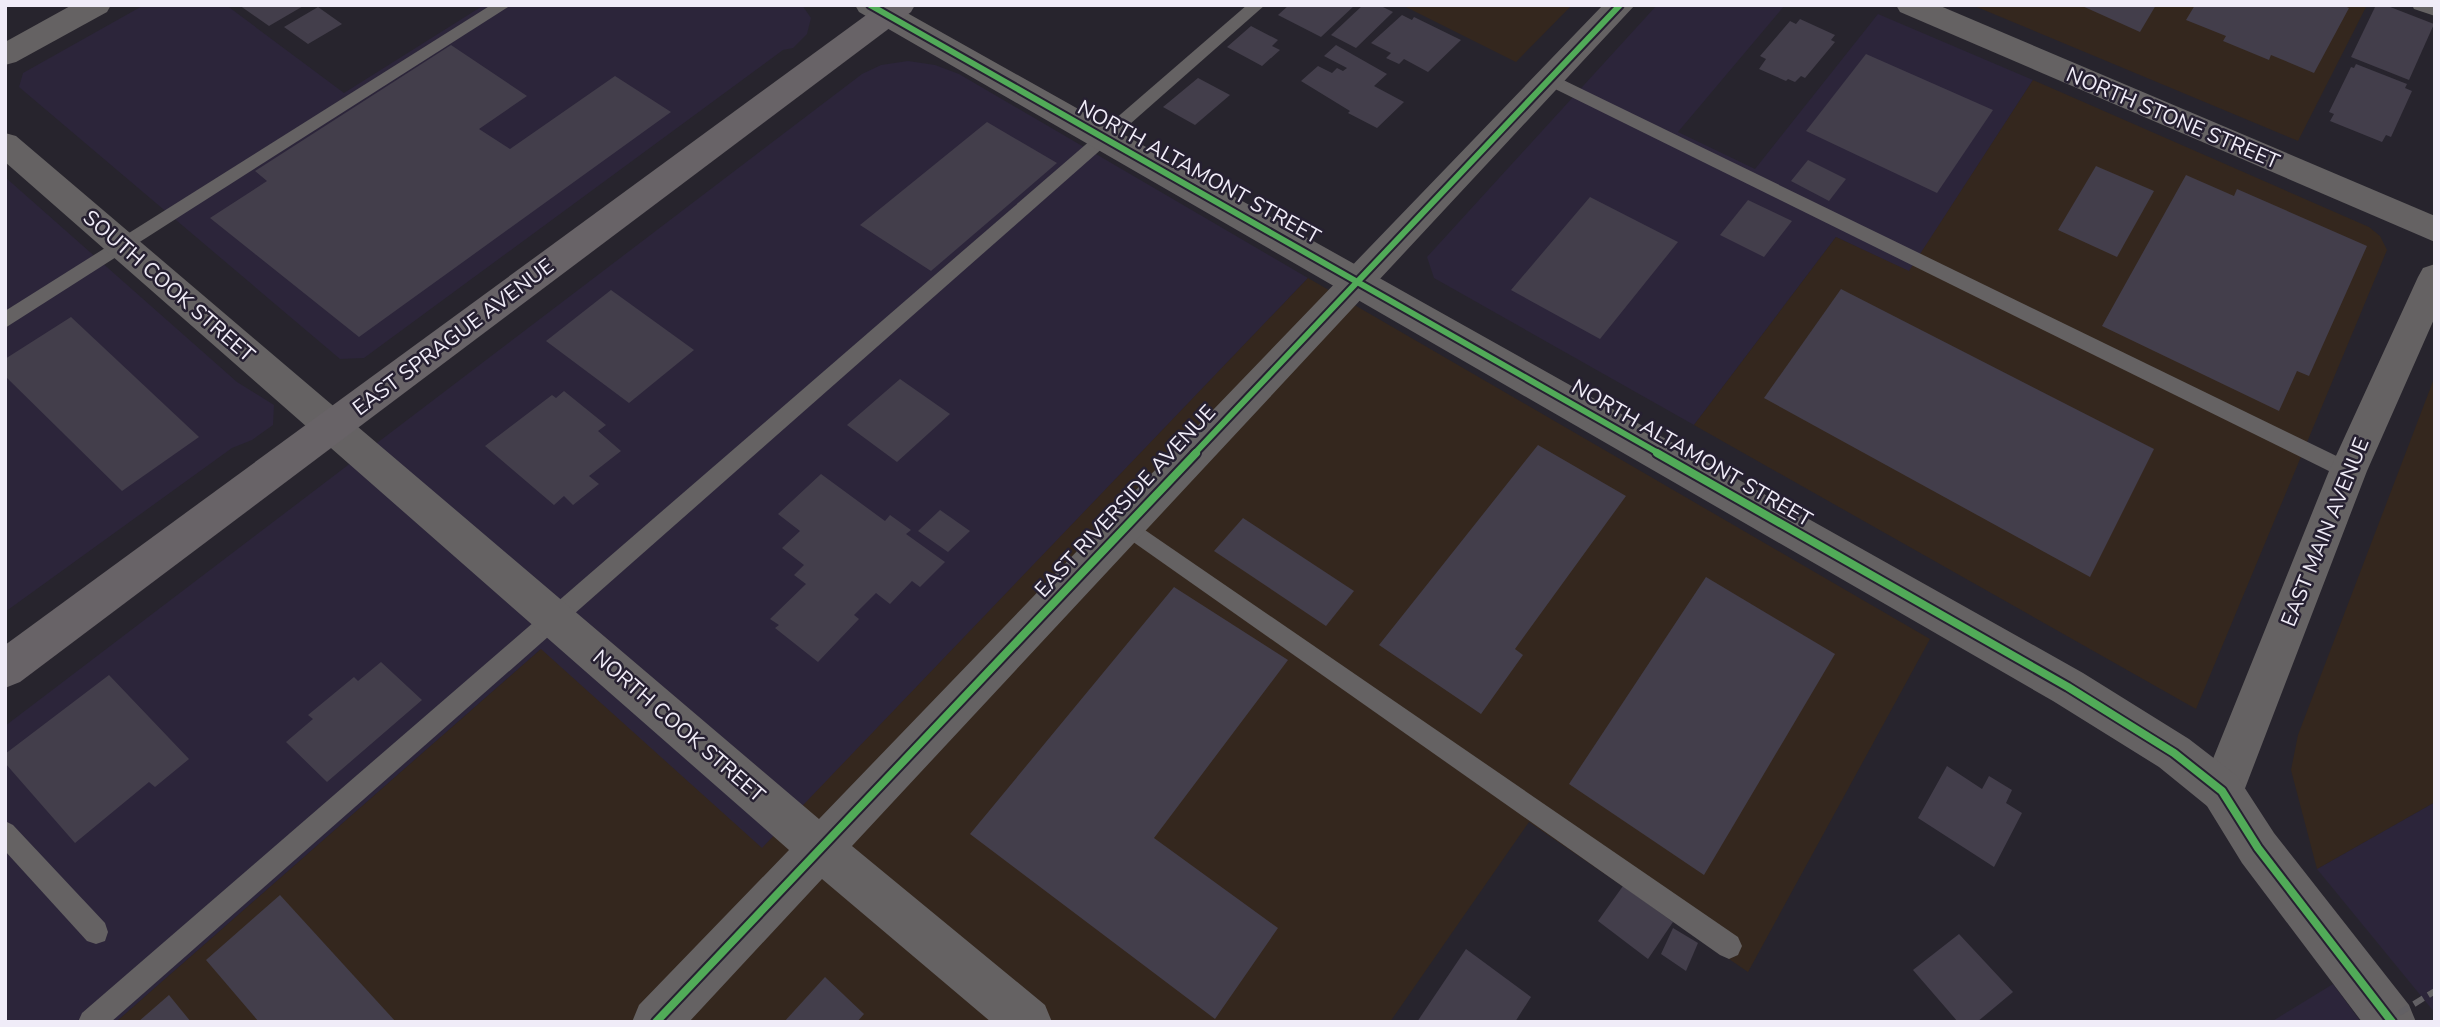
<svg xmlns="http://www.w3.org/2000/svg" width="2440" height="1027" font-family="'Nunito Sans',sans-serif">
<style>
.built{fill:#2c253a}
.industrial{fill:#34271e}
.building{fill:#433e4b}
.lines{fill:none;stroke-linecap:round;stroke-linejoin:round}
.service{fill:#656263;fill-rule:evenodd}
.minor{fill:#656263;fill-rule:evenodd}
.tertiary{fill:#656263;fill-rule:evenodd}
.primary{fill:#686367;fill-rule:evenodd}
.rail{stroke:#626064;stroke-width:6;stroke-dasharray:11 6;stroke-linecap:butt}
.cycleway-far1-casing{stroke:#262031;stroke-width:10}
.cycleway-casing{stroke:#262031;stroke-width:12}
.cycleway-far1{stroke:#51ab58;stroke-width:6}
.cycleway{stroke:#51ab58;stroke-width:8}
.labels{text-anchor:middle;stroke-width:5;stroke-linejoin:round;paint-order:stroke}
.street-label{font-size:21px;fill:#f0ecf8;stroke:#262031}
</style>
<rect width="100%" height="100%" fill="#27242d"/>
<!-- built -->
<g class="built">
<path d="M144 5H226L344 93 484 5H802L811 18 807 34 793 48 783 50 364 358 340 359 19 87 23 73Z"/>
<path d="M1657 5H1785L1678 132 1755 169 1878 14 2033 80 1909 272 1836 237 1694 425 1434 278 1427 257Z"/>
<path d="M908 61 935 65 959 74 1308 278 762 849 540 650 116 1022H5V726L862 74 881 65Z"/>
<path d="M5 177 237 382 274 405 273 425 252 440 232 448 5 612Z"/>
<path d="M2435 802V1013L2317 869Z"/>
<path d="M2333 984 2361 1022H2271Z"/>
</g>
<!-- industrial -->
<g class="industrial">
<path d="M1402 5H1572L1516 62Z"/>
<path d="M1972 5H2367L2298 141Z"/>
<path d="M2033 80 2369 227 2380 236 2387 250 2196 709 1694 425 1836 237 1909 271Z"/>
<path d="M1308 278 1930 639 1748 972 1529 822 1390 1022H116L541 649 762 848Z"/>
<path d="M2435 376V802L2317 869 2291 770 2298 735Z"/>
</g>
<!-- building -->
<g class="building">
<path d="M239 5H305L269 26Z"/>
<path d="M1289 5H1355L1321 37 1278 15Z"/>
<path d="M1363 5H1379L1393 12 1356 48 1331 35Z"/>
<path d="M2080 5H2156L2140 32Z"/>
<path d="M2195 5H2342L2349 8 2314 73 2271 55 2269 60 2223 41 2226 36 2186 20Z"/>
<path d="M2376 5H2385L2434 24 2409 80 2351 57Z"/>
<path d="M318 7 342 24 308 44 284 27Z"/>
<path d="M1402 15 1412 20 1414 17 1461 40 1428 72 1404 59 1399 64 1386 58 1391 53 1371 43Z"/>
<path d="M1800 19 1835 35 1831 40 1835 42 1805 78 1801 76 1795 82 1788 79 1786 81 1759 69 1766 59 1760 56 1790 21 1796 24Z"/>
<path d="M1251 26 1278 40 1272 46 1280 50 1262 66 1227 47Z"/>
<path d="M451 45 527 96 479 129 510 149 615 76 671 112 359 337 210 218 267 181 255 171Z"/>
<path d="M1336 45 1387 74 1374 86 1404 102 1377 128 1348 113 1350 111 1301 81 1318 66 1332 73 1337 68 1343 71 1347 68 1324 56Z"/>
<path d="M1866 54 1993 110 1937 193 1806 131Z"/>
<path d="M2356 64 2407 84 2405 88 2412 91 2391 137 2386 135 2382 142 2330 121 2334 114 2329 112 2351 67 2354 68Z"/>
<path d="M1198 78 1230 95 1195 125 1163 107Z"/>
<path d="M987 122 1057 163 931 271 860 225Z"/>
<path d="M1808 160 1846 179 1829 201 1791 181Z"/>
<path d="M2096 166 2154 191 2117 257 2058 230Z"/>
<path d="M2186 175 2234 196 2237 189 2367 246 2309 376 2297 371 2279 411 2102 326Z"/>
<path d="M1590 197 1678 242 1600 339 1511 290Z"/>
<path d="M1748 200 1792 221 1764 257 1720 235Z"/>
<path d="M1841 289 2154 449 2090 577 1764 398Z"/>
<path d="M611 290 694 350 629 403 546 341Z"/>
<path d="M71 317 199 437 122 491 5 376V359Z"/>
<path d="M900 379 950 414 897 462 847 425Z"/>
<path d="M564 391 606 425 598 431 621 451 589 476 599 484 573 505 564 496 554 505 485 446 552 395 556 398Z"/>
<path d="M1538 445 1626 496 1515 649 1523 655 1481 714 1379 645Z"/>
<path d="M821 474 885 521 890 515 911 530 906 534 945 562 920 587 912 581 890 604 876 593 854 615 859 619 818 662 775 628 779 625 770 619 806 584 794 575 804 565 782 548 800 531 778 514Z"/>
<path d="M940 510 970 531 948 552 918 531Z"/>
<path d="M1243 518 1354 591 1326 626 1214 551Z"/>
<path d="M1706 577 1835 654 1704 875 1569 784Z"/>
<path d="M1174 587 1288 660 1154 838 1278 928 1215 1019 970 834Z"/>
<path d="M381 662 422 700 327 782 286 742 313 719 308 715 354 677 358 681Z"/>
<path d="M109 675 189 759 155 787 149 782 75 843 5 763V754Z"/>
<path d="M1947 766 1982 789 1989 776 2012 790 2006 803 2022 813 1994 867 1918 818Z"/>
<path d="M1623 886 1673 922 1648 959 1598 921Z"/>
<path d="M280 895 396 1022H259L206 960Z"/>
<path d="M1673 928 1698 943 1686 971 1661 954Z"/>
<path d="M1959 934 2013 992 1977 1022H1958L1913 970Z"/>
<path d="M1466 949 1531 997 1515 1022H1417Z"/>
<path d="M825 977 864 1014 857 1022H784Z"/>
<path d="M169 995 191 1022H138Z"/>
</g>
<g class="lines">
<!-- service -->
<g class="service">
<path d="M491 5H511L5 328V311Z"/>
<path d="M1247 5H1265L111 1022H78L82 1013Z"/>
<path d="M2412 5H2435V16L2414 9Z"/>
<path d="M1551 74 2355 465 2358 471 2355 477 2348 480 2341 477 1545 84 1543 80 1545 76Z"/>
<path d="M1126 517 1738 937 1742 946 1738 955 1729 959 1720 955 1119 532 1115 526 1119 520Z"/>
<path d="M5 821 13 825 105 923 108 932 105 941 96 944 87 941 5 851Z"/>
</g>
<!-- minor -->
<g class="minor">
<path d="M72 5H111L107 12 16 62 5 65V42Z"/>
<path d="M1603 5H1635L852 846 1045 1005 1052 1022H991L822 879 689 1022H632L639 1005 789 850 5 162V133L16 136 819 819Z"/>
<path d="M1896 5H1938L2435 216V242L1900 12Z"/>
<path d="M2435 264V317L2367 471 2244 791 2237 806 2222 812 2207 806 2200 791 2329 471 2418 277 2423 268Z"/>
</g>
<!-- tertiary -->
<path class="tertiary" d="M855 5H893L2083 673 2189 739 2237 776 2274 833 2409 1005 2416 1022H2362L2242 863 2207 806 2159 767 2053 701 859 12Z"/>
<!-- primary -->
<path class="primary" d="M880 5H915L911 12 20 682 5 688V645Z"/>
<!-- rail -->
<path class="rail" d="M2385 1022 2435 991"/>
<!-- cycleway-far1 casing -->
<g class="cycleway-far1-casing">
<g id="cycleway-far1">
<path d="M870 5 1660 454"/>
<path d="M1194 454 1620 5"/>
</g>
</g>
<!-- cycleway casing -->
<g class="cycleway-casing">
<g id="cycleway">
<path d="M1657 453 2068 687 2174 753 2222 791 2258 848 2392 1022"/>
<path d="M656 1022 1196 453"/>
</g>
</g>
<!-- cycleway-far1 -->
<use href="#cycleway-far1" class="cycleway-far1"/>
<!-- cycleway -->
<use href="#cycleway" class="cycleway"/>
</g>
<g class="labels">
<!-- street labels -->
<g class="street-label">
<text transform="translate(2173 118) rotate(23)" y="7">NORTH STONE STREET</text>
<text transform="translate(1199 172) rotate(29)" y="7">NORTH ALTAMONT STREET</text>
<text transform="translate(169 286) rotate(41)" y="7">SOUTH COOK STREET</text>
<text transform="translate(453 337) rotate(-37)" y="7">EAST SPRAGUE AVENUE</text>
<text transform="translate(1692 453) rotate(30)" y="7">NORTH ALTAMONT STREET</text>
<text transform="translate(1125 501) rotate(-47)" y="7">EAST RIVERSIDE AVENUE</text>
<text transform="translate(2325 532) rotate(-68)" y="7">EAST MAIN AVENUE</text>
<text transform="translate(679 726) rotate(41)" y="7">NORTH COOK STREET</text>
</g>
</g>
<!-- border -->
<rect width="2440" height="1027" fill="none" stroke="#f0ecf8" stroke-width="14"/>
</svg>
